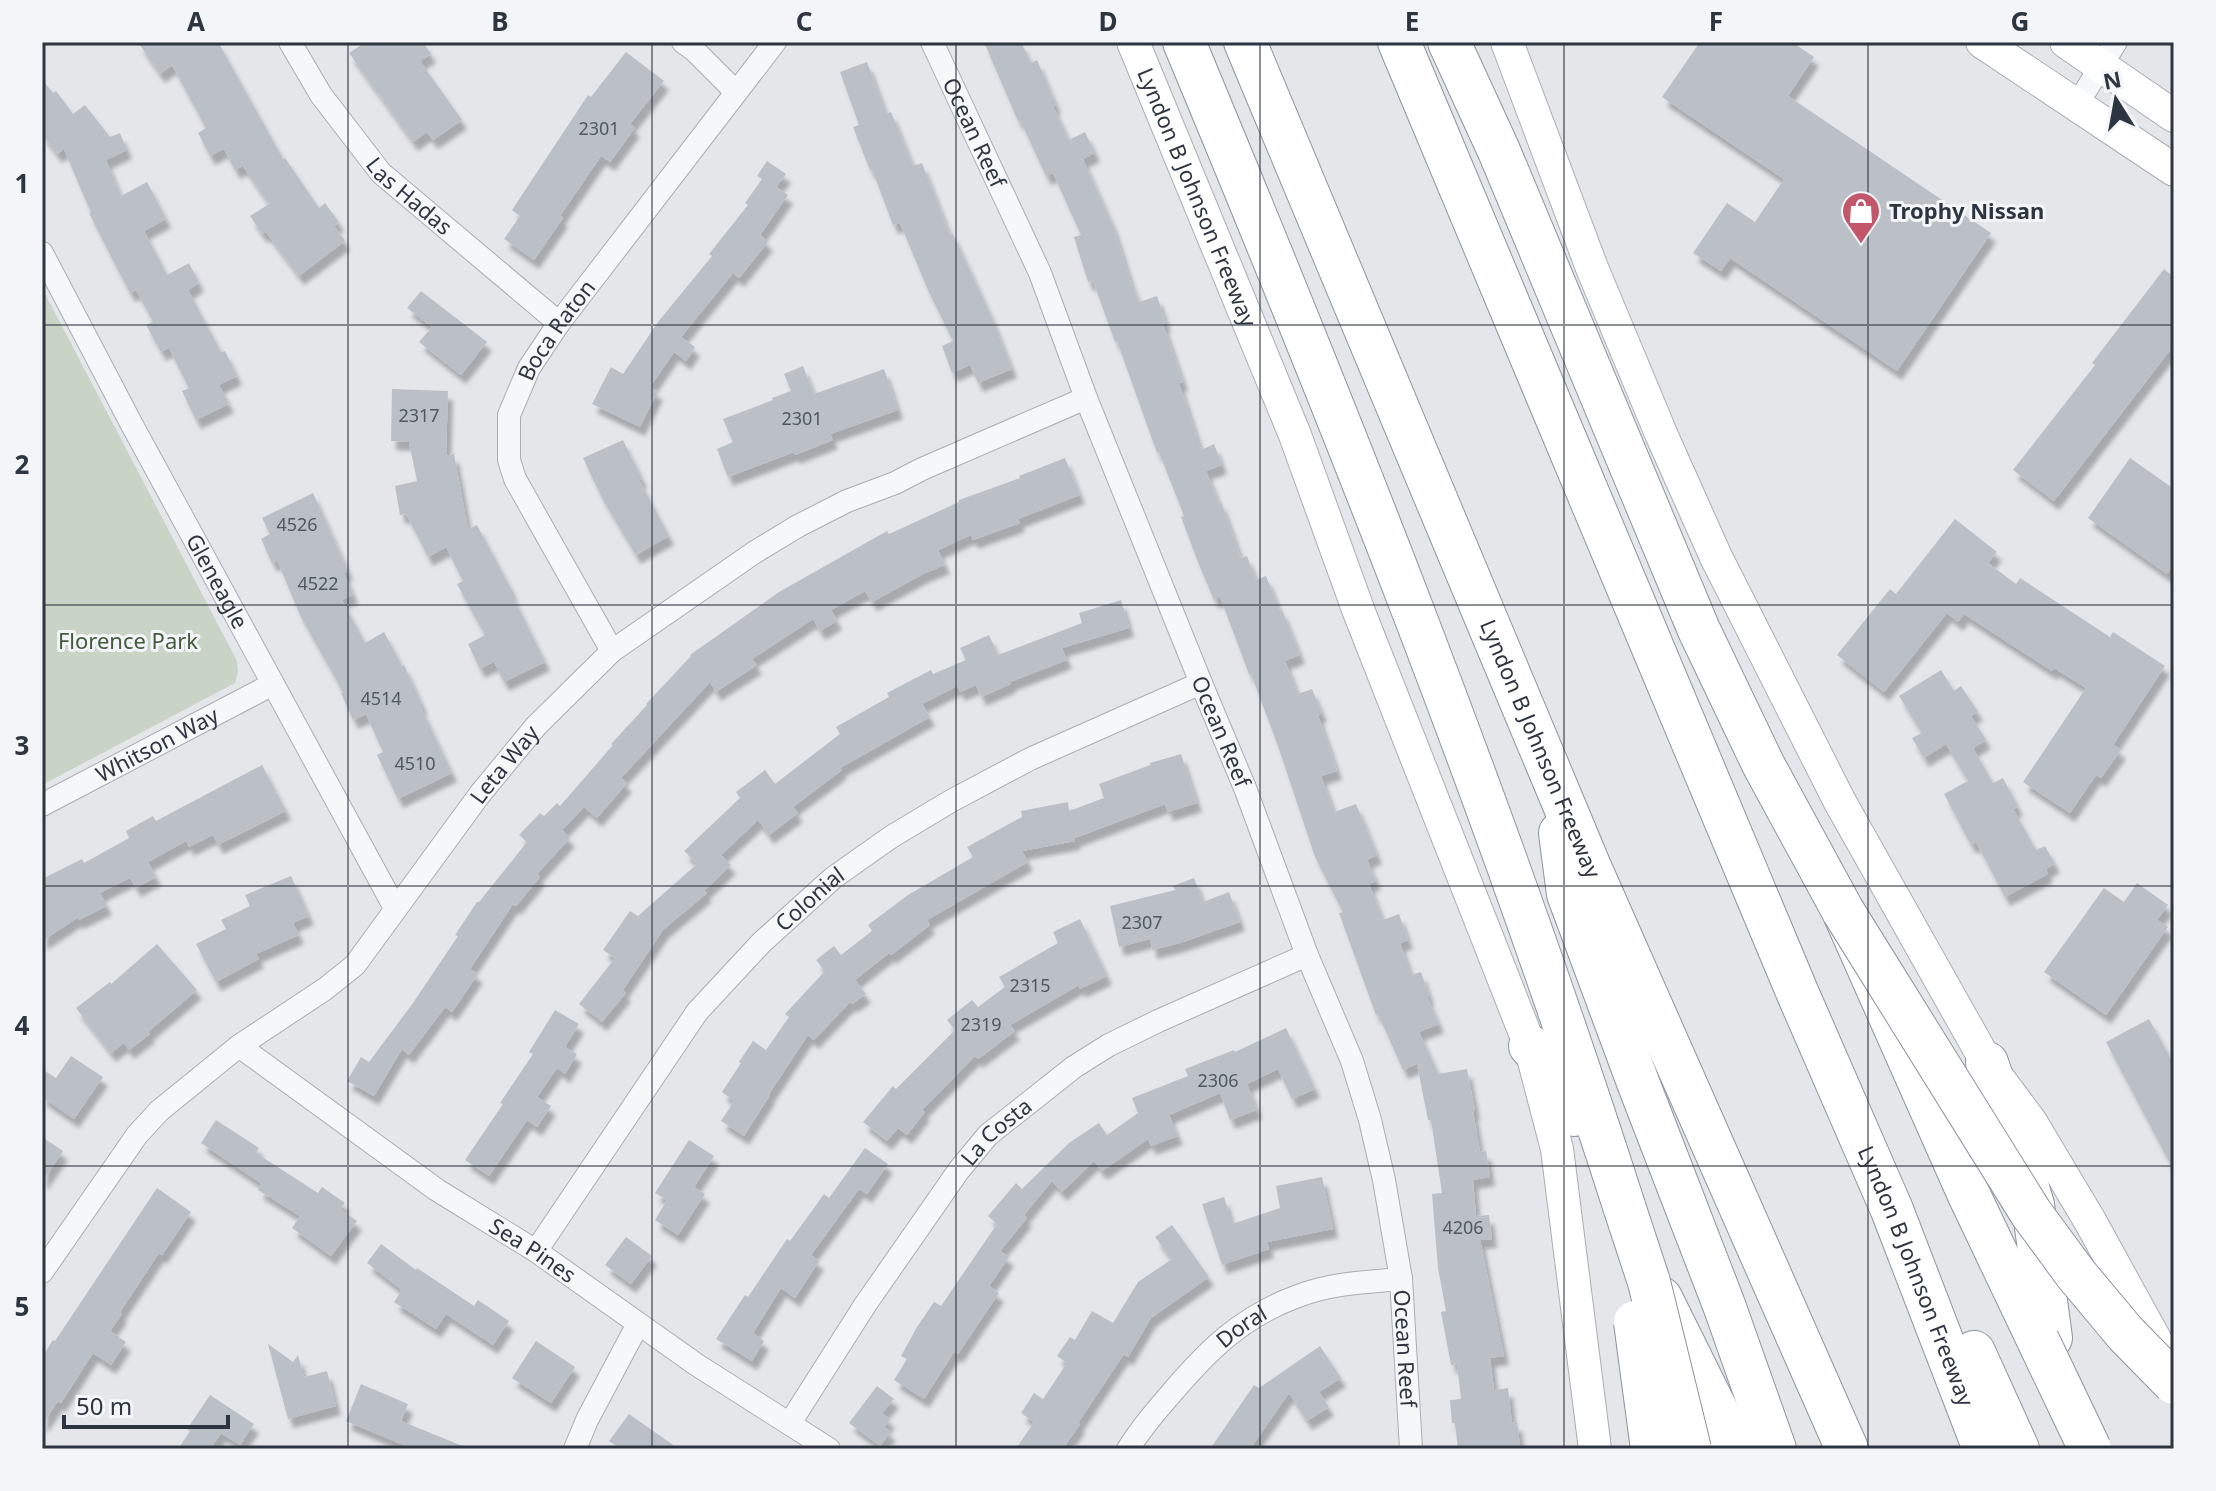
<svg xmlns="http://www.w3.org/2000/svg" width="2216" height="1491" font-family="'Noto Sans',sans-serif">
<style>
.green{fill:#c9d3c6}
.building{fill:#bbc0c6;filter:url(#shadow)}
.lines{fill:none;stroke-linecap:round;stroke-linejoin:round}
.street-casing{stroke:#a9adb4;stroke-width:24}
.secondary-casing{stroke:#a9adb4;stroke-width:34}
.highway-casing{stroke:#8c949f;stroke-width:44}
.street{stroke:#f6f7f9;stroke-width:22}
.secondary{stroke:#fff;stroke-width:32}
.highway{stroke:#fff;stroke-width:42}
.highway-bridge-casing{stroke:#8c949f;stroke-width:44;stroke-linecap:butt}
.highway-bridge{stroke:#fff;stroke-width:42}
.grid{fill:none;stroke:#2d3541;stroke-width:2;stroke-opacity:0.55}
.labels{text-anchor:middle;stroke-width:6;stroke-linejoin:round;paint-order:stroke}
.number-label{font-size:18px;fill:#505862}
.street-label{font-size:22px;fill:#2d3541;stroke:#f3f5f8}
.poi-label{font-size:22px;font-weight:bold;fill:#2d3541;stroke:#f3f5f8;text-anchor:start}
.park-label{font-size:22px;fill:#435b3c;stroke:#f3f5f8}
.neatline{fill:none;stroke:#2d3541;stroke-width:3}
.grid-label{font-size:26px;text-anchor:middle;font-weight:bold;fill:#2d3541}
</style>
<defs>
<filter id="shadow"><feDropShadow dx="5" dy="9" stdDeviation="2" flood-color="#0004"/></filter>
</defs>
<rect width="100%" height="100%" fill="#e4e6ea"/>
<!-- green -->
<path class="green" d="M42 288 237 661 238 672 235 683 42 785Z"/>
<!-- building -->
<g class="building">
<path d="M138 42H218L283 159 285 158 319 208 325 203 339 222 334 226 345 241 299 276 266 232 262 234 250 216 269 204 243 166 235 170 224 149 210 156 198 133 206 128 172 65 160 74Z"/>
<path d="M366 42H423L431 54 420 61 462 120 433 140 427 132 413 142 349 53Z"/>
<path d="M984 42H1021L1031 63 1037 60 1056 105 1053 106 1069 140 1085 132 1095 153 1083 159 1113 226 1131 283 1139 302 1157 296 1166 323 1163 324 1183 382 1179 383 1201 450 1214 444 1222 465 1206 471 1219 503 1221 502 1241 558 1247 556 1256 580 1266 576 1280 611 1282 610 1300 655 1285 661 1298 694 1312 689 1322 713 1318 715 1337 771 1321 776 1334 812 1356 804 1377 855 1367 860 1376 881 1369 884 1383 920 1399 914 1408 940 1400 943 1411 975 1421 972 1429 996 1427 997 1439 1024 1419 1032 1438 1074 1467 1069 1475 1111H1473L1480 1152 1486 1151 1490 1177 1473 1180 1476 1216 1489 1215 1492 1239 1480 1240 1504 1356 1490 1358 1494 1390 1508 1388 1512 1423 1517 1422 1520 1446 1494 1449H1458L1455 1423H1452L1450 1400 1461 1399 1457 1364 1451 1365 1441 1312 1446 1311 1438 1268 1432 1194 1442 1193 1431 1120H1428L1417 1064 1403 1070 1378 1014 1376 1015 1339 913 1343 912 1315 857 1278 746 1251 674H1249L1220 597 1214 600 1198 562 1181 517 1184 516 1159 452 1157 453 1117 341 1115 342 1093 281 1088 282 1074 237 1081 235 1053 173 1046 176 1020 120 1018 121Z"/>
<path d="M1700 42H1792L1814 57 1788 96 1991 233 1897 371 1730 258 1721 271 1693 253 1727 203 1755 222 1784 179 1662 97Z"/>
<path d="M626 52 664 81 630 124 635 128 610 162 601 156 560 216 563 218 534 260 504 239 520 216 512 210 588 95 591 97Z"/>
<path d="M867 62 886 114 891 112 913 166 922 163 950 235 953 234 990 314 1012 369 978 383 970 365 952 373 942 346 953 341 928 290 900 223 893 225 872 169 870 170 853 127 859 125 840 72Z"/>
<path d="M42 79 53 93 56 91 73 114 85 105 110 137 120 133 127 150 106 160 121 196 147 182 166 219 144 231 167 275 189 263 199 283 188 290 221 352 225 351 237 376 219 385 229 404 196 420 182 391 189 388 169 348 161 352 146 325 153 322 136 290 130 293 118 270 89 213H91L64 149 57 154 42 134Z"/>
<path d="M767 161 786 174 776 187 788 195 760 235 768 242 739 278 733 273 681 337 695 347 686 361 674 352 650 387 658 391 640 427 592 404 611 367 623 374 658 322 712 256 709 254 748 205 745 203 762 179 757 176Z"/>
<path d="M2164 269 2174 277V345L2054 501 2013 470 2095 365 2092 363Z"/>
<path d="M421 291 487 342 461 375 419 342 432 327 407 308Z"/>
<path d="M803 366 814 394 884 369 898 410 830 434 833 440 795 455 794 452 728 477 717 449 733 442 723 419 773 400 772 398 791 391 784 374Z"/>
<path d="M392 389 448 391 446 456 454 454 468 529 477 525 512 591H510L545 662 504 682 494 662 480 669 468 644 485 635 457 584 463 581 446 547 428 557 406 514 400 515 395 486 417 481 409 442 391 441Z"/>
<path d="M623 440 642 479 639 480 669 536 636 555 602 498 583 458Z"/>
<path d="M1065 458 1080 495 1018 519 1020 523 973 540 971 535 938 550 945 565 923 574 872 602 865 591 831 610 837 621 820 631 813 619 752 659 757 665 716 692 710 682 621 778 627 783 597 818 584 807 562 830 570 838 537 874 540 877 516 906 513 904 470 969 478 974 452 1012 445 1007 409 1055 402 1049 374 1096 347 1081 361 1057 369 1062 413 1003 458 936 455 935 477 902H479L527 842 519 835 540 813 544 816 557 803 560 806 613 745 611 744 647 705 646 704 691 656 690 655 779 592 887 531 889 534 959 502V500L1020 478 1019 476Z"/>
<path d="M2130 458 2174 489V564L2167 574 2088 518Z"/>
<path d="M313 493 348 571 344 573 353 595 342 600 365 643 384 632 402 666 404 665 422 705 420 706 452 773 398 799 377 755 383 752 366 714 353 720 341 693 343 692 300 615 277 560 272 563 261 539 270 534 262 518Z"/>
<path d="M1955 519 1997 552 1988 563 2016 584 2020 578 2110 637 2113 632 2165 666 2113 745 2121 750 2101 778 2096 775 2070 813 2023 782 2086 688 2054 668 2052 671 1964 614 1958 622 1947 613 1884 692 1837 655 1890 589 1896 594Z"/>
<path d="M1121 600 1129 628 1062 648 1067 660 1010 682 1011 684 981 697 976 685 960 692 957 686 922 704 930 717 840 768 842 770 793 807 798 813 769 835 758 820 721 855 731 865 704 891 707 893 663 930 623 990 626 993 602 1022 579 1004 615 958 603 950 630 911 638 916 697 864 684 851 740 798 736 792 765 770 775 784 840 734 836 727 889 697 887 693 931 670 933 674 966 660 960 648 989 635 998 655 1082 623 1079 613Z"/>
<path d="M1941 670 1954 691 1961 686 1978 712 1971 716 1986 740 1973 748 1993 783 2003 778 2018 807 2013 809 2036 850 2045 846 2055 864 2046 869 2048 874 2005 897 1976 842 1971 845 1944 794 1968 781 1946 744 1924 758 1912 738 1922 733 1899 696Z"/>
<path d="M1181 754 1197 803 1168 812 1165 804 1075 838V841L1022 851 1028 862 927 920 930 925 891 955 889 953 855 980 866 994 852 1004 850 1002 814 1040 808 1035 769 1094 770 1095 744 1136 721 1121 734 1101 722 1092 741 1063 739 1062 753 1041 766 1050 789 1017 785 1014 825 971 816 960 834 946 841 955 872 931 868 925 908 895 973 857 967 847 1022 817 1021 811 1068 802 1069 811 1104 798 1099 784 1150 765V763Z"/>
<path d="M262 765 286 811 218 845 213 835 189 847 186 841 148 862 156 877 136 888 130 878 100 893 107 906 79 920 77 918 42 941V879L82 859 84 863 129 838 126 831 153 816 156 821Z"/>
<path d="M291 876 309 916 293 923 299 935 256 954 259 959 216 982 196 944 226 929 221 920 250 906 245 895Z"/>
<path d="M1194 878 1203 902 1229 892 1240 922 1180 943 1152 950 1150 939 1119 947 1110 906 1175 890 1173 886Z"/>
<path d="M2137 883 2168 905 2157 920 2168 927 2106 1015 2044 972 2104 888 2124 902Z"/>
<path d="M1080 919 1107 976 1080 989 1079 985 1010 1025 1015 1031 978 1059 975 1056 922 1110 925 1112 907 1135 898 1128 887 1141 863 1122 893 1086 896 1089 955 1030 947 1020 972 1000 978 1007 1005 987 999 977 1058 943 1053 932Z"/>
<path d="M157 944 197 990 148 1032 150 1034 129 1050 124 1043 111 1053 76 1008 110 982 111 984Z"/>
<path d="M555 1010 579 1024 565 1047 577 1054 565 1074 557 1068 537 1097 551 1106 537 1127 527 1120 489 1176 465 1160 503 1104 500 1103 533 1054 529 1052Z"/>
<path d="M2149 1019 2174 1065V1171L2106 1042Z"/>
<path d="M1286 1028 1315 1089 1292 1099 1278 1069 1247 1084 1257 1110 1230 1120 1220 1093 1169 1115 1178 1136 1151 1146 1148 1139 1102 1171 1094 1161 1062 1192 1052 1181 1024 1215 1027 1218 1000 1251 1009 1257 989 1286 999 1293 958 1354 954 1352 924 1399 894 1380 907 1359 901 1356 917 1327 934 1302 941 1306 997 1224 988 1216 1016 1183 1022 1189 1069 1143 1099 1123 1107 1135 1138 1113 1132 1098 1188 1076 1185 1069 1234 1050 1235 1052Z"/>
<path d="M71 1056 103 1077 74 1119 42 1097V1069L56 1078Z"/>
<path d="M216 1120 259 1148 256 1153 318 1193 322 1187 345 1203 340 1209 357 1221 331 1256 292 1228 300 1216 258 1190 262 1184 201 1143Z"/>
<path d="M42 1137 63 1151 42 1182Z"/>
<path d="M689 1140 714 1156 694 1187 705 1194 678 1235 655 1220 667 1200 655 1193Z"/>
<path d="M865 1148 888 1164 867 1194 859 1189 811 1255 819 1261 795 1298 781 1288 753 1333 764 1341 752 1361 716 1339 745 1295 748 1297 787 1239 790 1241 824 1194 829 1198Z"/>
<path d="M1322 1177 1333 1229 1267 1242 1269 1249 1222 1265 1202 1204 1224 1197 1232 1224 1280 1208 1276 1186Z"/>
<path d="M157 1188 191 1212 162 1255 159 1253 120 1312 122 1314 110 1331 126 1342 111 1365 93 1353 61 1403 58 1401 42 1425V1357L53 1340 55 1341Z"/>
<path d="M1172 1225 1209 1277 1151 1318 1128 1357 1124 1354 1078 1423 1080 1424 1063 1449H1016L1034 1422 1021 1413 1034 1393 1043 1399 1067 1363 1057 1356 1070 1337 1075 1340 1092 1311 1113 1323 1138 1282 1172 1259 1155 1237Z"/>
<path d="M626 1237 652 1256 631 1284 605 1265Z"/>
<path d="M381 1244 416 1270 417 1268 474 1306 478 1300 509 1321 493 1345 446 1314 436 1329 394 1302 402 1290 367 1263Z"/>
<path d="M536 1341 575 1367 551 1403 512 1378Z"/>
<path d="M268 1344 293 1362 298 1355 304 1377 327 1371 336 1406 288 1419Z"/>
<path d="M1320 1346 1341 1378 1319 1392 1329 1407 1307 1421 1289 1393 1250 1449H1210L1254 1385 1259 1388Z"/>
<path d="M361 1384 408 1404 401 1421 470 1449H413L346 1421Z"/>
<path d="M877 1386 894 1399 882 1413 890 1419 884 1427 891 1432 880 1446 849 1423Z"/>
<path d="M210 1395 254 1424 240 1445 221 1433 210 1449H178L190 1431 187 1429Z"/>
<path d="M629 1414 679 1449H621L609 1441Z"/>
</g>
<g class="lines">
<!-- street casing -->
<g class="street-casing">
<g id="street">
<path id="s1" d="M290 42 321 95 381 173 559 323"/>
<path d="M683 42 694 50 736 92"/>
<path id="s2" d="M932 42 1040 273 1086 398 1201 683 1245 788 1307 955 1352 1061 1370 1120 1384 1180 1401 1279 1411 1449"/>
<path d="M2076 106 2116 42"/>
<path id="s3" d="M42 253 131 423 395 908"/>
<path id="s4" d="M612 651 515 479 509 460V415L529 368 559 323 775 42"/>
<path id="s5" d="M42 805 273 684"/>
<path id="s6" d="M239 1046 437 1190 536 1251 697 1365 829 1449"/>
<path id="s7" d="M536 1251 697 1012 762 942 833 878 891 837 951 801 1030 759 1201 683"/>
<path id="s8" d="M42 1272 137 1135 159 1111 239 1046 325 989 355 965 480 794 536 726 612 651 755 552 798 526 847 501 895 483 922 469 1086 398"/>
<path id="s9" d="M790 1423 865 1305 959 1170 988 1135 1074 1067 1109 1045 1158 1021 1307 955"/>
<path d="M575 1449 587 1420 638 1324"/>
<path id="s10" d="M1128 1449C1140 1430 1154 1413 1169 1396 1208 1350 1241 1317 1298 1296 1331 1283 1366 1282 1401 1279"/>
</g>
</g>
<!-- secondary casing -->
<g class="secondary-casing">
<g id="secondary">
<path id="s11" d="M1133 42 1295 435 1359 612 1530 1046 1557 1149 1595 1449"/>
<path d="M1507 42 1592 268 1662 436 1716 557 1840 802 1987 1063 2031 1122 2090 1221 2167 1361"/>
<path d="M1982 42 2174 170"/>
<path d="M2066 42 2174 116"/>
</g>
</g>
<!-- highway casing -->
<g class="highway-casing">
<g id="highway">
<path d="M1184 42C1344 426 1498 813 1625 1209"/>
<path id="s12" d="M1245 42 1590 867 1847 1449"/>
<path id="s13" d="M1399 42 1798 994 1892 1210 1984 1449"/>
<path d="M1449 42 1499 151 1699 630 1763 764 1843 911 1969 1195 2038 1340"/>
<path d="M1560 833 1568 894 1639 1085 1724 1305 1775 1449"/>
<path d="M1530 1046 1559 1077 1574 1115"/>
<path d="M1987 1063 2015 1143 2033 1205 2051 1338"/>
<path d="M1661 1298 1736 1449"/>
<path d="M1974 1352 2018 1449"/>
</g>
</g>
<!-- street -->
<use href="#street" class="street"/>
<!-- secondary -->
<use href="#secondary" class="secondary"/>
<!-- highway -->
<use href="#highway" class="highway"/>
<!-- highway-bridge casing -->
<g class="highway-bridge-casing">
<g id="highway-bridge">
<path d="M1843 911 2031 1213 2075 1273 2126 1334 2174 1383"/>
<path d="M1625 1209 1649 1282 1690 1449"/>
<path d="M1635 1322 1652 1449"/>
<path d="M2038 1340 2090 1449"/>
</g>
</g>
<!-- highway-bridge -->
<use href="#highway-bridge" class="highway-bridge"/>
</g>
<!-- grid -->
<path class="grid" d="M348 42V1449M652 42V1449M956 42V1449M1260 42V1449M1564 42V1449M1868 42V1449M42 325H2174M42 605H2174M42 886H2174M42 1166H2174"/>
<!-- icons -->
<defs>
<g id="shop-pin" transform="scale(2)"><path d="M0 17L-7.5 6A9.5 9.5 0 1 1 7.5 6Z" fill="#c2566a" stroke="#f3f5f8"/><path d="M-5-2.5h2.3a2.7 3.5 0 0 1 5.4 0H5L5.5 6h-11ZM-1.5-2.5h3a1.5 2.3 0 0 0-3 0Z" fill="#fff"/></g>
</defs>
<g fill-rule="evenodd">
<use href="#shop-pin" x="1861" y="211"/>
</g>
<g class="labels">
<!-- number labels -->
<g class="number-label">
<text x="599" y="135">2301</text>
<text x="419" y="422">2317</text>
<text x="802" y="425">2301</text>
<text x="297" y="531">4526</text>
<text x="318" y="590">4522</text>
<text x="381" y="705">4514</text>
<text x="415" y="770">4510</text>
<text x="1142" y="929">2307</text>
<text x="1030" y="992">2315</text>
<text x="981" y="1031">2319</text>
<text x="1218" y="1087">2306</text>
<text x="1463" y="1234">4206</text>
</g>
<!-- street labels -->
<g class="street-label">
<text dy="8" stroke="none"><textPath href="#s2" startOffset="100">Ocean Reef</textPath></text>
<text dy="8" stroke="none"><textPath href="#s1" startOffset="196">Las Hadas</textPath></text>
<text dy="8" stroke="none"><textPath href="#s11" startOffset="168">Lyndon B Johnson Freeway</textPath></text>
<text dy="8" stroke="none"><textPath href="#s4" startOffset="360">Boca Raton</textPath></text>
<text dy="8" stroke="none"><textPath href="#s3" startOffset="372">Gleneagle</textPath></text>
<text dy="8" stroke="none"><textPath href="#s2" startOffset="748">Ocean Reef</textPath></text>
<text dy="8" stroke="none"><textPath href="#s5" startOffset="130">Whitson Way</textPath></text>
<text dy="8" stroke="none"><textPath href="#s12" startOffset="766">Lyndon B Johnson Freeway</textPath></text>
<text dy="8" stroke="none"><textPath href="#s8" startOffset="694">Leta Way</textPath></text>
<text dy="8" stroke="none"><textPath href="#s7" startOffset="448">Colonial</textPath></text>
<text dy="8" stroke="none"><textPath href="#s9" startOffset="358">La Costa</textPath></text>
<text dy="8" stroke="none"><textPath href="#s6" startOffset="358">Sea Pines</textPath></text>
<text dy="8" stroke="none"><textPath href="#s13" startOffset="1338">Lyndon B Johnson Freeway</textPath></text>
<text dy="8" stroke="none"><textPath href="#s10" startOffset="168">Doral</textPath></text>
<text dy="8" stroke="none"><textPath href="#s2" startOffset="1396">Ocean Reef</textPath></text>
</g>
<!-- poi labels -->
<g class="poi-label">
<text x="1889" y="219">Trophy Nissan</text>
</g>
<!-- park labels -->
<g class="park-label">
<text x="128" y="649">Florence Park</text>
</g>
</g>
<!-- border -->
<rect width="2216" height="1491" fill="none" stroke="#f3f5f8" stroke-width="88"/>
<!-- north arrow -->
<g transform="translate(2116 100) rotate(349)" stroke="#f3f5f8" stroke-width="6" paint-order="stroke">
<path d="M0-6L14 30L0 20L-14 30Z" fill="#2d3541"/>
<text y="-12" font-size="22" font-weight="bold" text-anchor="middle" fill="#2d3541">N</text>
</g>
<!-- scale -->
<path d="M64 1415v12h164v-12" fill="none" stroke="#2d3541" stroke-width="4"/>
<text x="76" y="1415" font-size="24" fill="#2d3541" stroke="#f3f5f8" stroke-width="6" paint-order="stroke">50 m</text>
<rect x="44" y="44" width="2128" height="1403" class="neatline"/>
<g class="grid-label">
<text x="196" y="31">A</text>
<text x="500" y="31">B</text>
<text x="804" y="31">C</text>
<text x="1108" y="31">D</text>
<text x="1412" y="31">E</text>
<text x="1716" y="31">F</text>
<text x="2020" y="31">G</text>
<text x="22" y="193">1</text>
<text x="22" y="474">2</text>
<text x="22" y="755">3</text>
<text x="22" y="1035">4</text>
<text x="22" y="1316">5</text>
</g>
</svg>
